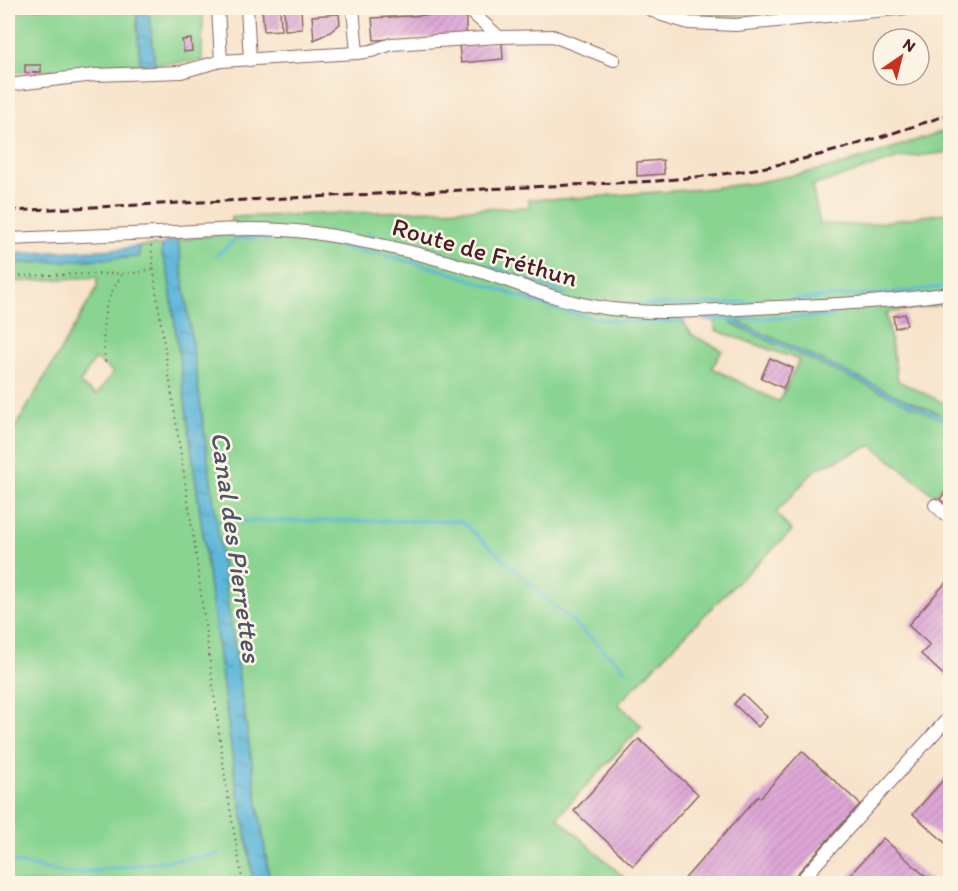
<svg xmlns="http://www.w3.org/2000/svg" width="958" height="891" font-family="Itim,sans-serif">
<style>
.grass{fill:#89d491;stroke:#6a7a5e;stroke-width:1.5;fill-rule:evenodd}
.wetland{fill:url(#wetland-marsh);stroke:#6a7a5e;stroke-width:1.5}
.water{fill:url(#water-ripples);stroke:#546b82;stroke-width:1.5}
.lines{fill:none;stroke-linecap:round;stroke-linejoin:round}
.stream{stroke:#5db7da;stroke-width:3}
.building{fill:url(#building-hatch)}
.minor-casing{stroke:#876463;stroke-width:14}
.path{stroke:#876463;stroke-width:2;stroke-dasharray:1.5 4.5;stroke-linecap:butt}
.minor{stroke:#fff;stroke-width:12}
.rail{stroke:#4a1f2b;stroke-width:3;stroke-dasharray:9 4.5;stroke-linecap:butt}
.labels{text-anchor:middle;stroke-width:5;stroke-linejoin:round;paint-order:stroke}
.street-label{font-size:26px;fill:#4a1f2b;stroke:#fcf5e5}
.water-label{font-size:27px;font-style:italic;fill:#515468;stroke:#fcf5e5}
</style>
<defs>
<pattern id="wetland-marsh" width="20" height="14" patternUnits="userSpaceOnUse" patternTransform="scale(1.5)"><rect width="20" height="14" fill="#89d491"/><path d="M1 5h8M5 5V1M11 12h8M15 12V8" fill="none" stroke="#78b67d"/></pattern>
<pattern id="water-ripples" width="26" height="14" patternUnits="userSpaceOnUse" patternTransform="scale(1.5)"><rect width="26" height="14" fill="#5db7da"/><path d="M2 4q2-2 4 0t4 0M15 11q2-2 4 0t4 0" fill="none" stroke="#4f94b1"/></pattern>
<pattern id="building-hatch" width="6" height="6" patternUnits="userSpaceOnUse" patternTransform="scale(1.5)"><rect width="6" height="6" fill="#dda6d6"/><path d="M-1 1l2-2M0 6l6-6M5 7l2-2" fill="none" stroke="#bf8eb8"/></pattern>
</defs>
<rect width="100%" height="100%" fill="#fcf5e5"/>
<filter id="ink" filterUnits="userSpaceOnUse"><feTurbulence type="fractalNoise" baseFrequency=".0167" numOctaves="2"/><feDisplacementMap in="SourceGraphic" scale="12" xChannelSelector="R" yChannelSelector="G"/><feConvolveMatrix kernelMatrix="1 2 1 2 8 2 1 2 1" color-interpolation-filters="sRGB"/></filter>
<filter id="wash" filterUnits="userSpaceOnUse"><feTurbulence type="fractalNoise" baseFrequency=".008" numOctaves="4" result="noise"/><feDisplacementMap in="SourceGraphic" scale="24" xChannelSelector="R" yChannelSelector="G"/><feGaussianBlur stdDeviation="1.35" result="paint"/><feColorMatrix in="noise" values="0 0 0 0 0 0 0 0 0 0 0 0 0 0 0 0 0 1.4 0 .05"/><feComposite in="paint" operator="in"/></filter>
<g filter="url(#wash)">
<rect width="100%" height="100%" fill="#f7e3ca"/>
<!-- grass -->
<g class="grass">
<path d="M8 8H203L202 61 8 73Z"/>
<path d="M671 8H800C758 12 711 25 671 8Z"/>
<path d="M950 129V152L899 158 812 186 820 224 864 225 950 212V303L886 313 898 381 950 406V477L934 495 872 445 816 469 776 513 792 531 729 590 618 704 642 726 557 817 630 883H270L228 606 178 240 230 233 231 217 530 207 528 199H561L702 189 755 183 838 166ZM679 316 715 317V330L799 360 779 402 712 368 722 350 692 335Z"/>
<path d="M164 245C159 255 165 262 168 272L236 784 243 816 254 883H8V440L97 288V277L8 282V264L139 257V246ZM95 359 113 372 97 395 79 384Z"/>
</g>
<!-- wetland -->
<path class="wetland" d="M739 322 902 398 950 418V423L732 324Z"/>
<!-- water -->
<g class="water">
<path d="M136 8H148L155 64 140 65Z"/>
<path d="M178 240 228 606 270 883H254L243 816 236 784 168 272 161 252 165 241Z"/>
<path d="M139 246V257L8 264V254L119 249Z"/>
</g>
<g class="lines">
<!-- stream -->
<g class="stream">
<path d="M369 235 458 259"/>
<path d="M217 255 237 238C303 238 368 250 431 267 490 283 546 312 607 320 632 323 659 322 685 321"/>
<path d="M476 264 500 270 567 294"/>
<path d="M620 304C680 306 740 303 799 299 850 296 900 293 950 286"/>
<path d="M727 319 950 422"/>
<path d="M703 320 833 316"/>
<path d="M215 521H461L626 670"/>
<path d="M8 861 70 874 220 854"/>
</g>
</g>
<g id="blocks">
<!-- building -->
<g class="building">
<path d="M262 8H280L281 30 264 31Z"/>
<path d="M284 8H301L302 29 285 30Z"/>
<path d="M466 13V36L374 40 372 18Z"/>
<path d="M339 14 340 24 330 32 314 40 312 16Z"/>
<path d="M191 39 192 51 184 52 182 40Z"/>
<path d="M502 42 503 59 461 63 459 45Z"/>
<path d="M25 65H41V72L25 73Z"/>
<path d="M663 160 664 174 637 176V162Z"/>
<path d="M905 314 907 325 895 328 893 316Z"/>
<path d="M770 358 793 368 783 388 761 378Z"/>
<path d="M950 486V509L940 499Z"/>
<path d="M950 578V681L921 654 930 645 908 625Z"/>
<path d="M743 694 767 717 758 727 734 704Z"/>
<path d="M639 739 698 794 633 866 574 811Z"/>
<path d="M802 751 860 804 788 884H680L758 796 760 798Z"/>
<path d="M950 772V847L913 814Z"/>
<path d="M883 838 934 884H842Z"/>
</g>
</g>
</g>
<g filter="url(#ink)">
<use href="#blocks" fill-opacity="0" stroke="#876463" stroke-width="1.5"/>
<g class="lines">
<!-- minor casing -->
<g class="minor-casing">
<g id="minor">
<path d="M247 8 250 60"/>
<path d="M353 8 357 53"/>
<path d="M467 8 499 37"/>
<path d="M647 8 662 15 689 23 736 25 906 8"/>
<path d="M221 61 357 53 371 51 392 44 499 37 553 36 614 60"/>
<path d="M8 85 95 75 181 72 221 61 218 8"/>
<path d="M8 239C57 237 107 235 156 233 209 230 261 226 314 233 371 241 427 255 482 272 518 284 554 299 592 306 645 316 701 311 755 308 820 305 886 303 950 293"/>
<path d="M935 505 950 519"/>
<path d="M798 884 950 716"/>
</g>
</g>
<!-- path -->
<g class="path">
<path d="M151 245 156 290 194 541 226 785 243 884"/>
<path d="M8 276 134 273 153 269"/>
<path d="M105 362C102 322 101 308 122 274"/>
</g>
<!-- minor -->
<use href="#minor" class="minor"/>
<!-- rail -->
<path class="rail" d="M8 211 657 181C695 177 733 174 771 166 832 154 891 134 950 114"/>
</g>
</g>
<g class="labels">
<!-- street labels -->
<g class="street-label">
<text transform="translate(485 252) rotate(16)" y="9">Route de Fréthun</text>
</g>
<!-- water labels -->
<g class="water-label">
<text transform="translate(236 547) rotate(82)" y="9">Canal des Pierrettes</text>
</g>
</g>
<!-- margin -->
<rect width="958" height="891" fill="none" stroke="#fcf5e5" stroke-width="30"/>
<!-- north arrow -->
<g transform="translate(901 57) rotate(35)"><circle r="28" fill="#fcf5e5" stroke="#b59f9b" stroke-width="1.5"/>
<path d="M0-4.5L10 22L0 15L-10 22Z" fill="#c8321e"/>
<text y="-9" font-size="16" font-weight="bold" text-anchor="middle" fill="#4a1f2b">N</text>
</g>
</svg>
